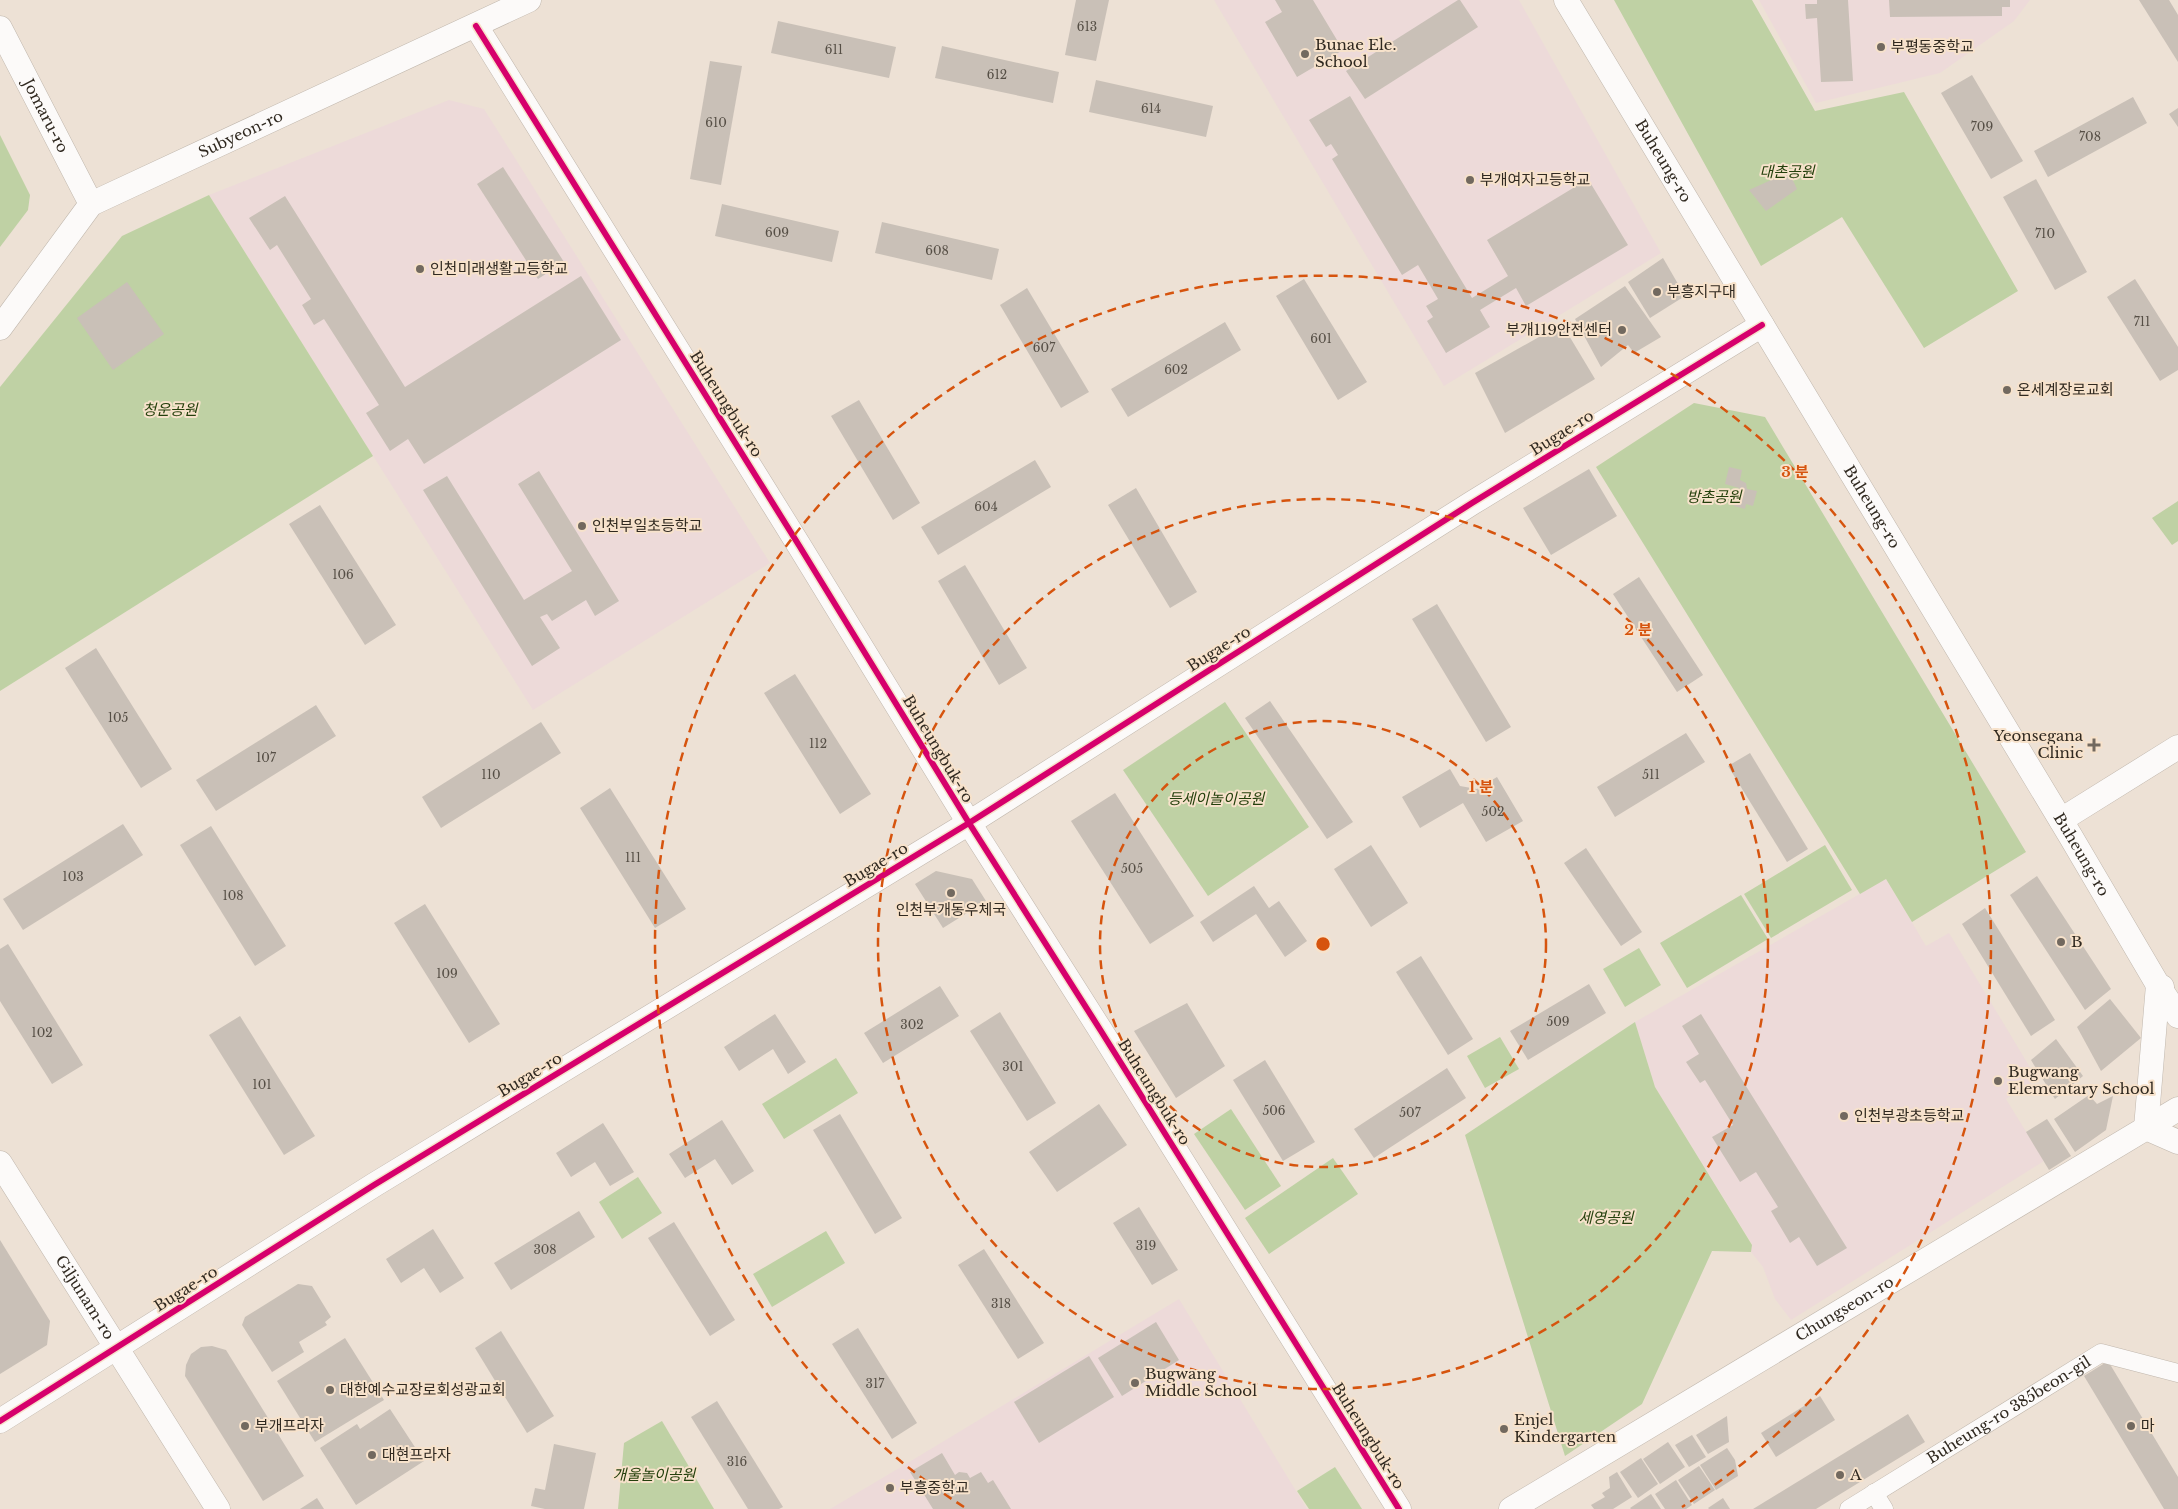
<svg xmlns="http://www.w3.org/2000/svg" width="2178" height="1509" font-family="'Libre Baskerville','Noto Sans KR',serif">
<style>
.education{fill:#eddad9}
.green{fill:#bfd1a4}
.building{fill:#c9c0b7}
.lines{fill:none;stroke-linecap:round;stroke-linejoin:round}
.street-casing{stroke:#c0b7ad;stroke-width:19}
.secondary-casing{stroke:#c0b7ad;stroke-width:25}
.street{stroke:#fcfaf9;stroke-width:18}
.secondary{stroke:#fcfaf9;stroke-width:24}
.cycleway-casing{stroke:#f7e2cb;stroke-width:9}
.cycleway{stroke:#d6006c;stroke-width:6}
.ring{fill:none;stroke:#d6540e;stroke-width:2.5;stroke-dasharray:9 6}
.poi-dot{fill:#72695f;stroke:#f7e2cb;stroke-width:2}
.labels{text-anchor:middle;stroke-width:4;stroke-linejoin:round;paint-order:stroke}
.number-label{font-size:12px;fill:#564f46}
.poi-label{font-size:15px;fill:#302920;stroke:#f7e2cb;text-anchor:start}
.street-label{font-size:15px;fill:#302920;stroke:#f7e2cb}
.park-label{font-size:15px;font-style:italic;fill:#24400c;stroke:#f7e2cb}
.centre{fill:#d6540e;stroke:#f7e2cb;stroke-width:2.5}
.ring-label{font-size:15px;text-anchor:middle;font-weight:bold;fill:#d6540e;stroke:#f7e2cb;stroke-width:4;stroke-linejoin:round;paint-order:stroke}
</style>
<rect width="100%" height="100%" fill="#ede1d5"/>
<!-- education -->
<g class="education">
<path d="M1214 0H1519L1661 253 1444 386Z"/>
<path d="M1759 0H2030L2014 21 1940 73 1816 103Z"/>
<path d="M449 100 484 109 770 563 533 710 209 195Z"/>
<path d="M1886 879 1926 946 1949 933 2037 1079 2006 1099 2044 1161 1791 1320 1775 1299 1763 1267 1751 1252 1752 1244 1655 1087 1635 1022Z"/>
<path d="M1179 1299 1307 1509H830L901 1467Z"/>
</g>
<!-- green -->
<g class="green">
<path d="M1614 0H1752L1815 111 1904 92 2018 291 1924 348 1842 217 1761 266Z"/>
<path d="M0 135 30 195 28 210 0 247Z"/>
<path d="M209 195 373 456 0 691V387L122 236Z"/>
<path d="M1694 403 1765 417 2026 852 1912 922 1886 879 1860 894 1596 467Z"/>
<path d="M2178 501V541L2172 545 2152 518Z"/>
<path d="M1225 702 1309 827 1208 896 1123 770Z"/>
<path d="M1825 845 1852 890 1771 938 1744 894Z"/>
<path d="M1741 895 1768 939 1687 988 1660 943Z"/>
<path d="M1639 948 1661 985 1625 1007 1603 969Z"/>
<path d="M1635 1022 1655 1087 1752 1245 1751 1252 1712 1251 1642 1404 1565 1456 1465 1135Z"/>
<path d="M1500 1037 1519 1069 1485 1088 1467 1056Z"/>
<path d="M836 1058 858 1093 784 1139 762 1104Z"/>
<path d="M1231 1109 1281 1186 1245 1210 1194 1134Z"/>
<path d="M1333 1158 1358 1194 1269 1254 1245 1218Z"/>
<path d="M638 1177 662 1213 622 1239 599 1202Z"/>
<path d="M826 1231 845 1263 772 1307 753 1274Z"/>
<path d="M662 1421 714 1509H618L624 1443Z"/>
<path d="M1335 1467 1362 1509H1309L1297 1491Z"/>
</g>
<!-- building -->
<g class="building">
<path d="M1076 0H1109L1096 61 1065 55Z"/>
<path d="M1275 0H1313L1343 50 1297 77 1265 22 1282 12Z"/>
<path d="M1458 0H1460L1478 27 1365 99 1346 71Z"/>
<path d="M1817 0H1848L1853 81 1821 82 1817 18 1806 19 1805 4H1817Z"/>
<path d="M1889 0H2010V7H2002V16L1890 17Z"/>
<path d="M2139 0H2169L2178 15V62Z"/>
<path d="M778 21 896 47 889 78 771 53Z"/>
<path d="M942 46 1059 72 1053 103 935 78Z"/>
<path d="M710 61 742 66 721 185 690 179Z"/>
<path d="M1972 75 2023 161 1991 179 1941 93Z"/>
<path d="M1096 80 1213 106 1206 137 1089 112Z"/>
<path d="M1350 96 1472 298 1508 276 1487 240 1588 179 1628 245 1526 306 1516 288 1480 310 1490 327 1446 353 1427 321 1433 317 1426 306 1438 299 1418 265 1402 275 1332 159 1338 155 1331 144 1326 147 1309 120Z"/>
<path d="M2133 97 2147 123 2048 177 2034 151Z"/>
<path d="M2178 108V127L2169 114Z"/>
<path d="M503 167 564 262 538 279 477 184Z"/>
<path d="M1789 172 1797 189 1766 211 1749 190Z"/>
<path d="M2036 179 2087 272 2055 290 2003 197Z"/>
<path d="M285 196 405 387 581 276 621 340 424 464 408 439 390 451 366 413 379 405 324 319 314 325 302 305 311 299 277 245 270 250 249 218Z"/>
<path d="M722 204 839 231 832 262 715 236Z"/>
<path d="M882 222 999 249 992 280 875 253Z"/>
<path d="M1663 258 1685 296 1650 318 1628 282Z"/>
<path d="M1304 279 1367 382 1338 400 1276 296Z"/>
<path d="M2135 279 2178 347V370L2160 381 2107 297Z"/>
<path d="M127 282 164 334 113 370 77 318Z"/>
<path d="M1625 286 1661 337 1634 353 1628 345 1601 367 1575 319Z"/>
<path d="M1027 288 1089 392 1061 408 1000 305Z"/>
<path d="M1225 322 1241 350 1128 417 1111 389Z"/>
<path d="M1562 324 1595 379 1505 433 1475 373Z"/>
<path d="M859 400 920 503 893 520 831 416Z"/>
<path d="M1035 460 1051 487 938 555 921 527Z"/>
<path d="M1729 467 1742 470 1740 480 1746 483 1747 489 1757 491 1753 506 1746 504 1745 509 1734 506 1739 488 1725 484Z"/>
<path d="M1589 469 1617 516 1551 555 1523 508Z"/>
<path d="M539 471 619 601 595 616 586 600 552 621 547 614 540 617 560 648 532 666 423 490 447 476 524 600 572 571 518 484Z"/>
<path d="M1136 488 1197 592 1170 608 1108 505Z"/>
<path d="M320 505 396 625 365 645 289 524Z"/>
<path d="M965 565 1027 668 999 685 938 581Z"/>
<path d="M1639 577 1703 675 1677 692 1613 594Z"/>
<path d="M1437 604 1511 727 1486 742 1412 619Z"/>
<path d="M96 648 172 769 141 788 65 668Z"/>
<path d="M795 674 871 794 840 814 764 693Z"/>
<path d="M1270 701 1353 822 1327 839 1245 718Z"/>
<path d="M316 705 336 736 216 811 196 780Z"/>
<path d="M541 722 561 753 441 828 422 797Z"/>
<path d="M1686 733 1705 762 1615 817 1597 787Z"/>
<path d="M1750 753 1808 849 1787 862 1728 766Z"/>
<path d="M1450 769 1460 786 1477 789 1497 777 1523 821 1486 842 1463 803 1420 828 1402 797Z"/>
<path d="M610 788 686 909 655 928 580 808Z"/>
<path d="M1115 793 1194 916 1150 944 1071 821Z"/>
<path d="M123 824 143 855 23 930 3 899Z"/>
<path d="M211 826 286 946 255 966 180 845Z"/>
<path d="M1371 845 1408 903 1371 927 1334 869Z"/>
<path d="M1586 848 1642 932 1621 946 1564 863Z"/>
<path d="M936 871 972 879 986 901 943 928 915 884Z"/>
<path d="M2037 876 2111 989 2085 1010 2010 895Z"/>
<path d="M1254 886 1269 908 1279 901 1307 941 1285 957 1256 914 1213 942 1200 922Z"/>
<path d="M425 904 500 1024 469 1043 394 923Z"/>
<path d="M1985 908 2055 1020 2031 1036 1962 924Z"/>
<path d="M8 944 83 1065 52 1084 0 1001V949Z"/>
<path d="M1421 956 1473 1039 1448 1055 1396 972Z"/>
<path d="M1589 984 1606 1013 1528 1060 1510 1031Z"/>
<path d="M940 986 959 1016 883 1063 864 1033Z"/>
<path d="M2110 999 2141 1038 2101 1071 2077 1027Z"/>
<path d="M1187 1003 1225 1066 1176 1098 1134 1031Z"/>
<path d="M1000 1012 1056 1103 1027 1121 970 1031Z"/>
<path d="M775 1014 806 1062 788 1074 773 1049 739 1071 724 1047Z"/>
<path d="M1701 1014 1847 1248 1817 1266 1799 1237 1790 1243 1771 1211 1778 1207 1756 1172 1740 1182 1712 1137 1733 1125 1705 1080 1700 1083 1686 1062 1699 1054 1682 1026Z"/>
<path d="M240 1016 315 1136 284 1155 209 1035Z"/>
<path d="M2056 1039 2083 1076 2055 1099 2031 1060Z"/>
<path d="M1265 1060 1315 1142 1283 1161 1233 1080Z"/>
<path d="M1447 1068 1466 1098 1374 1158 1354 1129Z"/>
<path d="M2089 1095 2097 1104 2113 1096 2106 1130 2075 1152 2054 1119Z"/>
<path d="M1099 1104 1127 1145 1057 1192 1029 1152Z"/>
<path d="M840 1114 902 1218 875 1234 813 1130Z"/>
<path d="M2047 1119 2071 1156 2049 1170 2026 1132Z"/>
<path d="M722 1120 754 1171 732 1185 715 1159 685 1178 669 1154Z"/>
<path d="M603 1123 634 1172 610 1186 595 1162 571 1177 556 1153Z"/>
<path d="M1139 1207 1178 1270 1152 1285 1113 1223Z"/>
<path d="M579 1211 595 1237 511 1290 494 1263Z"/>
<path d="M674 1222 735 1320 710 1336 648 1238Z"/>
<path d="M433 1229 464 1278 440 1293 424 1268 401 1283 386 1259Z"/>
<path d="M0 1240 50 1321 47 1345 0 1374Z"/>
<path d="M984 1249 1044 1343 1018 1359 958 1265Z"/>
<path d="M298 1284 312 1286 331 1317 325 1322 327 1325 299 1342 304 1352 272 1372 242 1325 245 1317Z"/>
<path d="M1156 1322 1179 1360 1122 1396 1098 1358Z"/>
<path d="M858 1328 917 1423 892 1439 832 1344Z"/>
<path d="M501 1331 554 1416 527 1433 475 1348Z"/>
<path d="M345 1338 384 1400 315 1442 277 1381Z"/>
<path d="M212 1346 226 1350 304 1476 263 1501 185 1376 186 1365 191 1354 201 1347Z"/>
<path d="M1089 1356 1114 1397 1039 1443 1014 1402Z"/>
<path d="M2108 1361 2178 1477V1509H2164L2084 1376Z"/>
<path d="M1820 1396 1835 1420 1776 1457 1761 1433Z"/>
<path d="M717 1401 783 1507 779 1509H748L691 1417Z"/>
<path d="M390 1409 424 1461 356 1505 320 1448 357 1424 360 1429Z"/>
<path d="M1908 1414 1925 1442 1816 1509H1753Z"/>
<path d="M1727 1416 1729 1442 1708 1454 1696 1435Z"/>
<path d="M1692 1435 1706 1457 1689 1467 1675 1445Z"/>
<path d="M1668 1442 1685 1467 1660 1484 1643 1459Z"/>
<path d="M554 1444 596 1453 584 1509H545L531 1506 535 1488 545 1490Z"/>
<path d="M1727 1448 1735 1460 1738 1476 1716 1490 1700 1465Z"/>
<path d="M942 1453 955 1475 959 1472 967 1473 970 1478 981 1472 988 1483 993 1480 1011 1509H933L910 1472Z"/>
<path d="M1641 1458 1658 1484 1638 1498 1620 1472Z"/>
<path d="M1699 1466 1715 1490 1694 1504 1678 1480Z"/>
<path d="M1617 1472 1632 1497 1613 1509H1594L1591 1505 1605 1497 1602 1493 1610 1488 1609 1477Z"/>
<path d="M1676 1480 1692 1505 1686 1509H1665L1655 1494Z"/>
<path d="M1651 1494 1661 1509H1631L1630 1508Z"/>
<path d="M317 1498 324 1509H300Z"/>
<path d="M1723 1498 1730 1509H1709L1708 1508Z"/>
</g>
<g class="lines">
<!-- street casing -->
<g class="street-casing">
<g id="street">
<path d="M1874 1493 1884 1509"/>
<path id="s1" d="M1849 1509 2101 1353 2178 1373"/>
</g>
</g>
<!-- secondary casing -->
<g class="secondary-casing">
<g id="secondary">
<path id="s2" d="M1566 0 2071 837 2158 985 2178 1016"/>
<path d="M476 26 800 547 969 823 1101 1031 1399 1509"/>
<path id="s3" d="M0 28 91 204"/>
<path id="s4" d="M0 328 91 204 529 0"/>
<path d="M2061 820 2178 747"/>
<path d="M2162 987 2158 985 2146 1128 2178 1142"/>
<path id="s5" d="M0 1163 218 1509"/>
<path d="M0 1421 374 1185 969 823 1472 503 1762 325"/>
<path id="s6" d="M1511 1509 2178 1109"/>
</g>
</g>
<!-- street -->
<use href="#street" class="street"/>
<!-- secondary -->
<use href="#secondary" class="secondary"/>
<!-- cycleway casing -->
<g class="cycleway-casing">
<g id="cycleway">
<path d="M476 26 800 547 969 823 1101 1031 1399 1509"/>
<path d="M0 1421 374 1185 969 823 1472 503 1762 325"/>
</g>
</g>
<!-- cycleway -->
<use href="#cycleway" class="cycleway"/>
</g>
<!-- distance rings -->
<g class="ring">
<circle cx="1323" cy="944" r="223"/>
<circle cx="1323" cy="944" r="445"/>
<path d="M964 1507A668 668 0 1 1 1682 1507"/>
</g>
<!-- markers -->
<g class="poi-dot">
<circle cx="1881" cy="47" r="5"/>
<circle cx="1305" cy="54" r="5"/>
<circle cx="1470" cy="180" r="5"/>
<circle cx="420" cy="269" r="5"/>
<circle cx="1657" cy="292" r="5"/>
<circle cx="1622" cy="330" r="5"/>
<circle cx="2007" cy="390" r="5"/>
<circle cx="582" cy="526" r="5"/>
<path d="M2091.5 737.5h5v5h5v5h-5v5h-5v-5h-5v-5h5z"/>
<circle cx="951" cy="893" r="5"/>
<circle cx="2061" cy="942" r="5"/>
<circle cx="1998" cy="1081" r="5"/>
<circle cx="1844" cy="1116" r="5"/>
<circle cx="1135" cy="1383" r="5"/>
<circle cx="330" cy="1390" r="5"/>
<circle cx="245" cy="1426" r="5"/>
<circle cx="2131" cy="1426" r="5"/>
<circle cx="1504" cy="1429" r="5"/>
<circle cx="372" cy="1455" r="5"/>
<circle cx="1840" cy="1475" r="5"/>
<circle cx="890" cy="1488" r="5"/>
</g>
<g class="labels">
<!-- number labels -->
<g class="number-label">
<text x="1087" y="31">613</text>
<text x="834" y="54">611</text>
<text x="997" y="79">612</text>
<text x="1151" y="113">614</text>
<text x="716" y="127">610</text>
<text x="1982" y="131">709</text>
<text x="2090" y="141">708</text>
<text x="777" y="237">609</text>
<text x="2045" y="238">710</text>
<text x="937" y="255">608</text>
<text x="2142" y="326">711</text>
<text x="1321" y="343">601</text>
<text x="1044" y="352">607</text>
<text x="1176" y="374">602</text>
<text x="986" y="511">604</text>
<text x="343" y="579">106</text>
<text x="118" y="722">105</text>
<text x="818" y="748">112</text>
<text x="266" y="762">107</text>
<text x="491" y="779">110</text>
<text x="1651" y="779">511</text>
<text x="1493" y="816">502</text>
<text x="633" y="862">111</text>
<text x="1132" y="873">505</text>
<text x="73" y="881">103</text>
<text x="233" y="900">108</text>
<text x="447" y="978">109</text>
<text x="1558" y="1026">509</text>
<text x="912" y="1029">302</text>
<text x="42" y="1037">102</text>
<text x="1013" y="1071">301</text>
<text x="262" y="1089">101</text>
<text x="1274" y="1115">506</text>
<text x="1410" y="1117">507</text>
<text x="1146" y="1250">319</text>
<text x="545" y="1254">308</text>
<text x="1001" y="1308">318</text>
<text x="875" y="1388">317</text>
<text x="737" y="1466">316</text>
</g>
<!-- poi labels -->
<g class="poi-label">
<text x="1315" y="50">Bunae Ele.<tspan x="1315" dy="17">School</tspan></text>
<text x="1891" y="52">부평동중학교</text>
<text x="1480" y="185">부개여자고등학교</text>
<text x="430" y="274">인천미래생활고등학교</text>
<text x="1667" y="297">부흥지구대</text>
<text x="1612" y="335" text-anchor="end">부개119안전센터</text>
<text x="2017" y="395">온세계장로교회</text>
<text x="592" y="531">인천부일초등학교</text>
<text x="2083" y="741" text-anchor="end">Yeonsegana<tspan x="2083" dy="17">Clinic</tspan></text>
<text x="951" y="915" text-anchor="middle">인천부개동우체국</text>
<text x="2071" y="947">B</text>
<text x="2008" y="1077">Bugwang<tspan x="2008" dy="17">Elementary School</tspan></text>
<text x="1854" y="1121">인천부광초등학교</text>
<text x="1145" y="1379">Bugwang<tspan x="1145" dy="17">Middle School</tspan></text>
<text x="340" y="1395">대한예수교장로회성광교회</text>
<text x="1514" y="1425">Enjel<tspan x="1514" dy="17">Kindergarten</tspan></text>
<text x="255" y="1431">부개프라자</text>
<text x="2141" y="1431">마</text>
<text x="382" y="1460">대현프라자</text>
<text x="1850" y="1480">A</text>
<text x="900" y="1493">부흥중학교</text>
</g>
<!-- street labels -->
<g class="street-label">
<text dy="5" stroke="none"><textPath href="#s3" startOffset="99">Jomaru-ro</textPath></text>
<text dy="5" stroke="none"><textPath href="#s4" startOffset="319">Subyeon-ro</textPath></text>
<text dy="5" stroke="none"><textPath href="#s2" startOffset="188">Buheung-ro</textPath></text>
<text transform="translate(726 404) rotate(58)" y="5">Buheungbuk-ro</text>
<text transform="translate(1562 433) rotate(-32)" y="5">Bugae-ro</text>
<text dy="5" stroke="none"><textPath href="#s2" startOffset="592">Buheung-ro</textPath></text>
<text transform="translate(1219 649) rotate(-32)" y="5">Bugae-ro</text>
<text transform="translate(938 749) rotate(59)" y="5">Buheungbuk-ro</text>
<text dy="5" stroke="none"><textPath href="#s2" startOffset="998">Buheung-ro</textPath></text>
<text transform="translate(876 865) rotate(-31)" y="5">Bugae-ro</text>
<text transform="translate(530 1075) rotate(-31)" y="5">Bugae-ro</text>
<text transform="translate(1154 1092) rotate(58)" y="5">Buheungbuk-ro</text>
<text transform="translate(186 1289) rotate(-32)" y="5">Bugae-ro</text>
<text dy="5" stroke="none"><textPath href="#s5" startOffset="159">Giljunam-ro</textPath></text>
<text dy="5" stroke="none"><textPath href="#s6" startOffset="389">Chungseon-ro</textPath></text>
<text dy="5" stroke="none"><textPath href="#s1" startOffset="188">Buheung-ro 385beon-gil</textPath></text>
<text transform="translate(1368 1436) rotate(58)" y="5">Buheungbuk-ro</text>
</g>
<!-- park labels -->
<g class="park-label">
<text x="1787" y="177">대촌공원</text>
<text x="170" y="415">청운공원</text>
<text x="1714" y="502">방촌공원</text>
<text x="1216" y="804">등세이놀이공원</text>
<text x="1606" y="1223">세영공원</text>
<text x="654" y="1480">개울놀이공원</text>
</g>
</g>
<circle cx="1323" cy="944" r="8" class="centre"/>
<g class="ring-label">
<text x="1795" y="477">3 분</text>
<text x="1638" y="635">2 분</text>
<text x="1481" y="792">1 분</text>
</g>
</svg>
